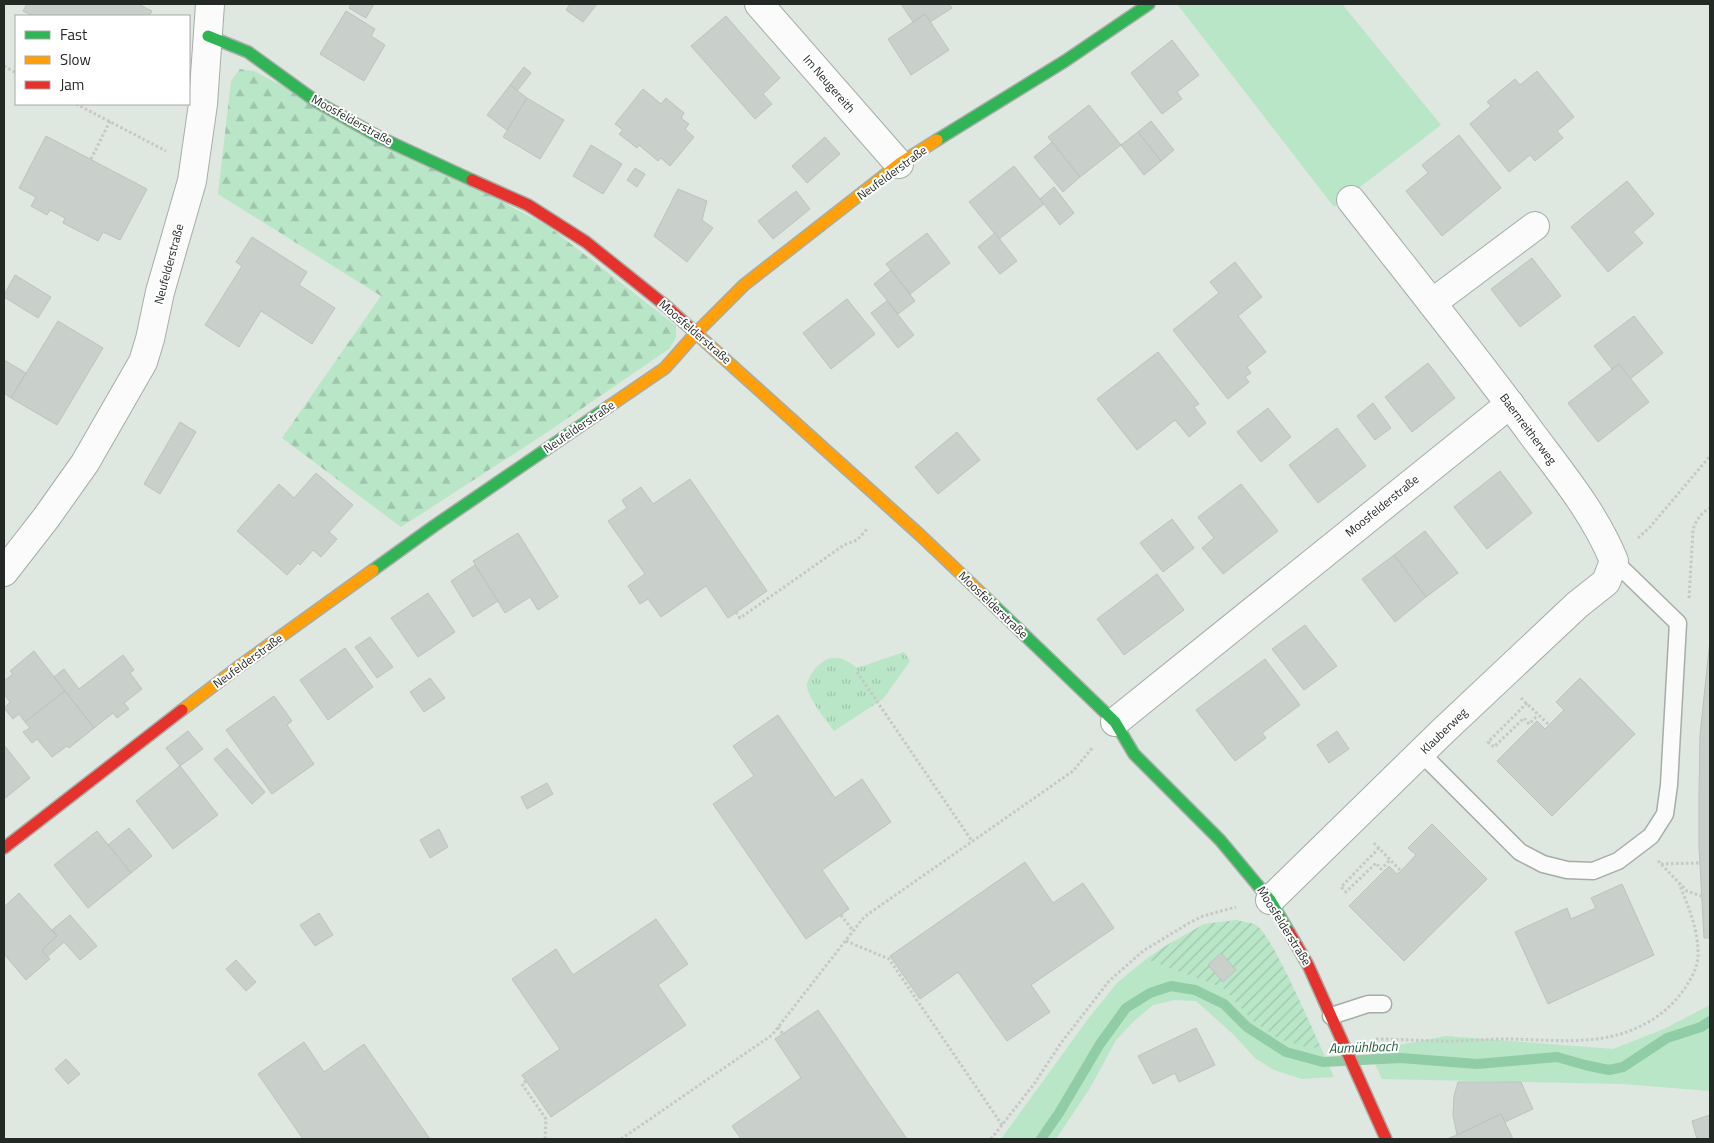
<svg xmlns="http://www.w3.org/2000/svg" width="1714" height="1143" font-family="'Titillium Web',sans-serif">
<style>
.grass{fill:#b8e6c7}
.forest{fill:url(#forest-firs)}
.park{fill:url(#park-tufts)}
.garden{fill:url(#garden-furrows)}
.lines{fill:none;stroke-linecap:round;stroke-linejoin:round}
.stream{stroke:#90cca5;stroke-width:10}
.building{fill:#c9d0cb;stroke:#bcc3be}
.lane-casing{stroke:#a6ada7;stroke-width:19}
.street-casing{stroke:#a6ada7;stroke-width:30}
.fast-casing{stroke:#a6ada7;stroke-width:14}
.slow-casing{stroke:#a6ada7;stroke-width:14}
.jam-casing{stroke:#a6ada7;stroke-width:14}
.path{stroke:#c6c8c6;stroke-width:3;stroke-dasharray:2.5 2.5;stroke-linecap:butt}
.lane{stroke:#fafbfa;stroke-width:16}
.street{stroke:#fafbfa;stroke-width:28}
.fast{stroke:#30b455;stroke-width:11}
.slow{stroke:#ff9f0a;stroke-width:11}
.jam{stroke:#e5322d;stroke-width:11}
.labels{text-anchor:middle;stroke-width:4;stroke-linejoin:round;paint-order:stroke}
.street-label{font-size:12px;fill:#232924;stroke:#fff}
.water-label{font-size:14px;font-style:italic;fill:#25603d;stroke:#fff}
</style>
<defs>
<pattern id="forest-firs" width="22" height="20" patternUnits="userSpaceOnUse" patternTransform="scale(1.25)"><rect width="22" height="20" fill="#b8e6c7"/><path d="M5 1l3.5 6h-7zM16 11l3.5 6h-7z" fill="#9ec5ab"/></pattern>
<pattern id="park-tufts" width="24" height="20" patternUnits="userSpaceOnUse" patternTransform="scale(1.25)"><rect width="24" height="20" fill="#b8e6c7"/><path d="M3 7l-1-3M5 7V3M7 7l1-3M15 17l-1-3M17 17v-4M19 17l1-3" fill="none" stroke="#9ec5ab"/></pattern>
<pattern id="garden-furrows" width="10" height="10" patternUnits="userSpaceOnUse" patternTransform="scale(1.25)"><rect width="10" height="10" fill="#b8e6c7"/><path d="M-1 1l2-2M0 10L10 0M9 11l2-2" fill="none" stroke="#9ec5ab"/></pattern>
</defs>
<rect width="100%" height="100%" fill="#dee7e0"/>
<!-- grass -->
<g class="grass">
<path d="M1177 4H1342L1441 125 1334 207Z"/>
<path d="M1146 959 1223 988 1252 1020 1306 1047 1321 1048 1334 1077 1302 1079 1274 1070 1255 1058 1233 1034 1196 1001 1175 1000 1153 1005 1134 1021 1116 1040 1090 1088 1056 1139H1001L1088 1019 1117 983Z"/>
<path d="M1710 1005V1091L1623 1084 1382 1079 1369 1051 1446 1036 1613 1049 1664 1029Z"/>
</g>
<!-- forest -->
<path class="forest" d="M240 69 254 71 548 226 676 326V338L669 349 546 433 401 527 282 438 381 296 218 194 231 81Z"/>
<!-- park -->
<path class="park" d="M904 652 910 661 883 699 834 731C826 720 806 696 807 684 808 679 811 674 814 670 828 653 842 655 857 668Z"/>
<!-- garden -->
<path class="garden" d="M1237 920C1243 922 1250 922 1256 925 1271 933 1312 1028 1321 1048L1306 1047 1279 1039 1252 1020 1223 988 1146 959 1167 945 1204 924Z"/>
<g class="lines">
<!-- stream -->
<path class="stream" d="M1041 1139 1059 1113 1100 1044 1126 1008 1150 993 1171 986 1195 990 1224 1004 1247 1027 1286 1052 1323 1062 1401 1058 1477 1064 1557 1057 1585 1065 1609 1070 1623 1067 1667 1038 1701 1027 1710 1021"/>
</g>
<!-- building -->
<g class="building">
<path d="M27 4H138L152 11 149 16H33L23 11Z"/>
<path d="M351 4H374L366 18 349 8Z"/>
<path d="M570 4H597L583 22 566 10Z"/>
<path d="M901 4H949L952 8 930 22 925 14 913 22Z"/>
<path d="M346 11 375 29 371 36 385 45 364 81 320 54Z"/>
<path d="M925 14 949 50 911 75 888 39Z"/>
<path d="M726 16 780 78 763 94 772 104 755 119 691 46Z"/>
<path d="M1172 40 1199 75 1177 92 1182 99 1162 114 1131 73Z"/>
<path d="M524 67 531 73 517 91 510 85Z"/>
<path d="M1537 71 1574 117 1557 131 1563 138 1535 161 1530 155 1509 172 1470 124 1491 106 1487 102 1515 79 1520 85Z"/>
<path d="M510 85 527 98 507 130 487 115Z"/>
<path d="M643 89 661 104 666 98 684 113 681 118 689 124 685 129 694 137 670 166 661 158 658 161 639 145 637 148 619 134 623 130 615 124Z"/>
<path d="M527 98 564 120 540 159 503 137Z"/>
<path d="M1089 105 1121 145 1080 177 1048 137Z"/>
<path d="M1151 121 1174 150 1161 161 1138 132Z"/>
<path d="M1138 132 1161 161 1144 175 1121 145Z"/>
<path d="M1459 135 1501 188 1442 236 1406 191 1428 173 1422 165Z"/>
<path d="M46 136 147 189 120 240 103 232 98 241 63 223 65 218 50 210 47 215 31 206 36 197 19 188Z"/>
<path d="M825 137 840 154 807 183 792 166Z"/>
<path d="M1052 142 1080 177 1063 192 1034 157Z"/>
<path d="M591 145 622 164 603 194 573 176Z"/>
<path d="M1014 166 1044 204 999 239 969 202Z"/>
<path d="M635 168 645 174 637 187 627 180Z"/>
<path d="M1627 181 1654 214 1633 232 1643 243 1608 272 1571 227Z"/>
<path d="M1054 187 1074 213 1060 225 1040 199Z"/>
<path d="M678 189 707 201 702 220 713 228 687 262 654 236Z"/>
<path d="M796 191 810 209 773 239 758 221Z"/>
<path d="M927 233 950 263 910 294 886 264Z"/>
<path d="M995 233 1017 261 1000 274 978 247Z"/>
<path d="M252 237 307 272 299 285 335 308 312 344 261 311 239 347 205 325 242 266 236 262Z"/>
<path d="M1532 258 1561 296 1520 327 1491 289Z"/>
<path d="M1235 262 1262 297 1238 316 1266 352 1247 367 1251 373 1245 377 1249 382 1228 399 1173 330 1219 293 1210 282Z"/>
<path d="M891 270 915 301 898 314 874 284Z"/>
<path d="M15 275 51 297 38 318 4 297V295Z"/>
<path d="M847 299 875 334 831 369 803 333Z"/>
<path d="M887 301 914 335 898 348 871 313Z"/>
<path d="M1634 316 1663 353 1630 379 1619 364 1612 369 1594 346Z"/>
<path d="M58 321 103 348 57 425 11 398Z"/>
<path d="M1158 352 1199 404 1194 407 1206 423 1189 437 1175 420 1137 450 1097 399Z"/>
<path d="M4 360 26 373 11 398 4 393Z"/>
<path d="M1428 363 1455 398 1412 432 1385 397Z"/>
<path d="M1619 364 1649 402 1598 442 1568 403Z"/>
<path d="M1373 403 1391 428 1375 440 1357 416Z"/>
<path d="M1268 408 1291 437 1261 462 1237 432Z"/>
<path d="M180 422 196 432 160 494 144 484Z"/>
<path d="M1337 428 1366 466 1318 503 1289 465Z"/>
<path d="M957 432 980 460 938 494 915 467Z"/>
<path d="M1500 471 1532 513 1487 549 1454 507Z"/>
<path d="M316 473 353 505 329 532 337 539 321 557 313 550 300 565 298 563 287 575 237 531 279 484 294 498Z"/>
<path d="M690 479 767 591 728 618 706 586 661 617 648 599 640 604 628 586 645 574 608 521 627 508 622 500 641 487 653 504Z"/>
<path d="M1241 484 1278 531 1223 574 1202 548 1214 538 1198 517Z"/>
<path d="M1172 519 1194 548 1163 572 1140 543Z"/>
<path d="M1425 531 1458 573 1426 597 1394 555Z"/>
<path d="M518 533 558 597 538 610 530 597 505 613 473 561Z"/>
<path d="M1394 555 1426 597 1395 622 1362 579Z"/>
<path d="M475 565 498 601 473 617 451 581Z"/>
<path d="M1157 574 1184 610 1124 655 1097 619Z"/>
<path d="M428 593 455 632 418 657 391 618Z"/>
<path d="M1305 625 1337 666 1304 690 1272 649Z"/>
<path d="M370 637 393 667 377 678 355 647Z"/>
<path d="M1710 640V938H1704L1699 846V795L1700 735Z"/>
<path d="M345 648 373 687 328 720 300 680Z"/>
<path d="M34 651 65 691 25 722 19 714 13 719 4 708 10 702 4 694V681L13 674 10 671Z"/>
<path d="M123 655 134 670 130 673 142 689 124 703 129 709 117 718 113 713 94 728 54 677 64 669 79 689Z"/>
<path d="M1265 659 1300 705 1262 733 1266 738 1235 761 1196 710Z"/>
<path d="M430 678 445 698 424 712 410 692Z"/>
<path d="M1580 678 1635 734 1552 816 1497 761 1537 721 1545 729 1564 710 1556 702Z"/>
<path d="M65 691 94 728 69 748 67 746 52 757 37 739 32 743 23 732 30 728 25 722Z"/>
<path d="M274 696 292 721 287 725 314 764 272 794 226 730Z"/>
<path d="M778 715 835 798 862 779 891 822 822 870 849 909 806 939 713 804 754 776 733 746Z"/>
<path d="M188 731 203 749 180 766 166 748Z"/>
<path d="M1337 731 1349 749 1329 763 1317 745Z"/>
<path d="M4 745 30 778 4 799Z"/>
<path d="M227 748 265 792 252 804 214 759Z"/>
<path d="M180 766 218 815 173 849 136 801Z"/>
<path d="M547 783 553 794 527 809 521 797Z"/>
<path d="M1432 824 1487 879 1404 961 1349 906 1389 866 1397 874 1401 871 1416 855 1408 848Z"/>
<path d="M129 828 152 856 131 873 108 845Z"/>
<path d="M439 829 448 847 430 858 420 840Z"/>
<path d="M97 831 131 873 88 908 54 865Z"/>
<path d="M1025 862 1053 903 1083 883 1114 928 1031 985 1050 1012 1007 1041 958 972 920 999 890 956Z"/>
<path d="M1622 884 1654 955 1548 1004 1515 932 1567 908 1571 919 1596 908 1591 898Z"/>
<path d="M19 893 57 936 42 950 50 959 26 980 4 954V907Z"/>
<path d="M319 913 333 935 315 946 300 925Z"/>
<path d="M70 915 97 946 80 960 64 942 47 957 42 950 57 936 52 930Z"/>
<path d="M656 919 688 964 658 985 686 1025 551 1117 522 1075 560 1049 512 979 556 949 573 975Z"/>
<path d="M1221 953 1236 970 1223 982 1208 965Z"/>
<path d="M236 960 256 982 246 991 226 969Z"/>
<path d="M818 1010 907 1139H741L732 1126 801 1078 775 1039Z"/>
<path d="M1196 1028 1215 1065 1179 1082 1175 1073 1153 1084 1138 1056Z"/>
<path d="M304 1042 324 1072 364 1044 430 1139H303L258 1074Z"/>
<path d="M66 1059 80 1074 68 1084 55 1069Z"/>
<path d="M1458 1082H1521L1533 1109 1505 1122 1501 1114 1457 1135 1453 1115 1454 1096Z"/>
<path d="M1501 1114 1513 1139H1447L1457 1135Z"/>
<path d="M1710 1115V1139H1697L1692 1121Z"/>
</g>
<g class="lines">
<!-- lane casing -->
<g class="lane-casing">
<g id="lane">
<path d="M1421 753 1520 852 1543 864 1567 870 1593 871 1618 861 1651 836 1665 814 1669 785 1678 623 1614 561"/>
<path d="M1331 1016 1368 1004H1383"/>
</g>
</g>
<!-- street casing -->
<g class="street-casing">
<g id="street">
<path d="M759 4 899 164"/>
<path d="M1432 303 1535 226"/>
<path d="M4 572 46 518 85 463 143 362 150 339 160 292 192 181 203 104 210 4"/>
<path d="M1115 722 1510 404"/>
<path d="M1270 900 1441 733 1577 605 1606 582 1614 561C1595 514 1562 474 1532 434 1474 355 1412 278 1351 200"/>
</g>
</g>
<!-- fast casing -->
<g class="fast-casing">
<g id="fast">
<path d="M208 36 248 52 317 102 379 137 472 180"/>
<path d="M937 140 1065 61 1149 4"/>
<path d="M373 570 434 526 608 407"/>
<path d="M983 595 1115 722 1134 754 1220 840 1270 900 1289 932"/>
</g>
</g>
<!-- slow casing -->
<g class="slow-casing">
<g id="slow">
<path d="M699 336 920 535 983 595"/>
<path d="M608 407 665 368 696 333 744 285 899 164 937 140"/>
<path d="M182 710 237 668 373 570"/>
</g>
</g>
<!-- jam casing -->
<g class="jam-casing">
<g id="jam">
<path d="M472 180 528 205 586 242 666 306 699 336"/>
<path d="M4 848 182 710"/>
<path d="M1289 932 1308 965 1386 1139"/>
</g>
</g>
<!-- path -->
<g class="path">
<path d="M4 66 16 73"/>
<path d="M76 104 166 151"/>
<path d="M91 159 110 121"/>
<path d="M1638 538 1650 527 1710 456"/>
<path d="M1689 598 1693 529C1697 519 1701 513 1710 508"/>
<path d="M736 612 740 618 844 545 857 540 868 528"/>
<path d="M857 672 972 841"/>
<path d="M1521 698 1549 725"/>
<path d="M1527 703 1488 742 1494 747 1524 718 1529 724 1538 715"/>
<path d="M1374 843 1401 871"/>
<path d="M1379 848 1341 887 1346 892 1376 863 1381 869 1390 860"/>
<path d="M1658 861 1687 891 1701 896"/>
<path d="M1661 864 1699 863"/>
<path d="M841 915 853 931"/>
<path d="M846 941 889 959 1002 1125"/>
<path d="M778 1027 783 1034"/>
<path d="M1376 1039C1400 1039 1424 1041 1448 1041 1467 1041 1486 1039 1505 1039 1531 1039 1558 1042 1585 1040 1624 1038 1662 1022 1685 988 1691 979 1697 969 1698 957 1699 932 1689 907 1679 884"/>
<path d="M526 1081 522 1084 546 1119 545 1139"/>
<path d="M621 1139 772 1035 864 917 1073 771 1093 747"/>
<path d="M991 1139 1034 1084 1061 1043 1109 981 1143 951 1189 923 1203 916 1236 907"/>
</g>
<!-- lane -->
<use href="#lane" class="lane"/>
<!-- street -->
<use href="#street" class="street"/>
<!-- fast -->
<use href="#fast" class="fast"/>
<!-- slow -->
<use href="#slow" class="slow"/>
<!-- jam -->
<use href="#jam" class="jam"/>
</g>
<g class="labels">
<!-- street labels -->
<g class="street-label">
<text transform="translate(829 84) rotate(49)" y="4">Im Neugereith</text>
<text transform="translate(352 120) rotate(29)" y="4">Moosfelderstraße</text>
<text transform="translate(892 173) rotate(-36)" y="4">Neufelderstraße</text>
<text transform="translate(169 264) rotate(-75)" y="4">Neufelderstraße</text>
<text transform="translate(695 332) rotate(41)" y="4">Moosfelderstraße</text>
<text transform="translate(579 427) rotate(-34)" y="4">Neufelderstraße</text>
<text transform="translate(1528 429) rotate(53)" y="4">Baernreitherweg</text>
<text transform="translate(1382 506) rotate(-39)" y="4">Moosfelderstraße</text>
<text transform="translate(993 605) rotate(44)" y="4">Moosfelderstraße</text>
<text transform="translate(248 661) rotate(-36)" y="4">Neufelderstraße</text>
<text transform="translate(1444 731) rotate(-44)" y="4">Klauberweg</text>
<text transform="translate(1284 926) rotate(58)" y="4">Moosfelderstraße</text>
</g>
<!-- water labels -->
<g class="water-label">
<text transform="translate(1363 1047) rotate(-2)" y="5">Aumühlbach</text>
</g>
</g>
<!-- border -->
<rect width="1714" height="1143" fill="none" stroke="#232924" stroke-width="10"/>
<!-- legend -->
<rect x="15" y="15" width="175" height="90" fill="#ffffff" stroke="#a7a9a7"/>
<rect x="25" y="31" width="25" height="8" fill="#30b455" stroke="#a7a9a7"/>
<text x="60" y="40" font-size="15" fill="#232924">Fast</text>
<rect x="25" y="56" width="25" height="8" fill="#ff9f0a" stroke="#a7a9a7"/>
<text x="60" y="65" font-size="15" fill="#232924">Slow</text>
<rect x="25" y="81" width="25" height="8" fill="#e5322d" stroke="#a7a9a7"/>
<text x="60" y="90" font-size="15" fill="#232924">Jam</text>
</svg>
